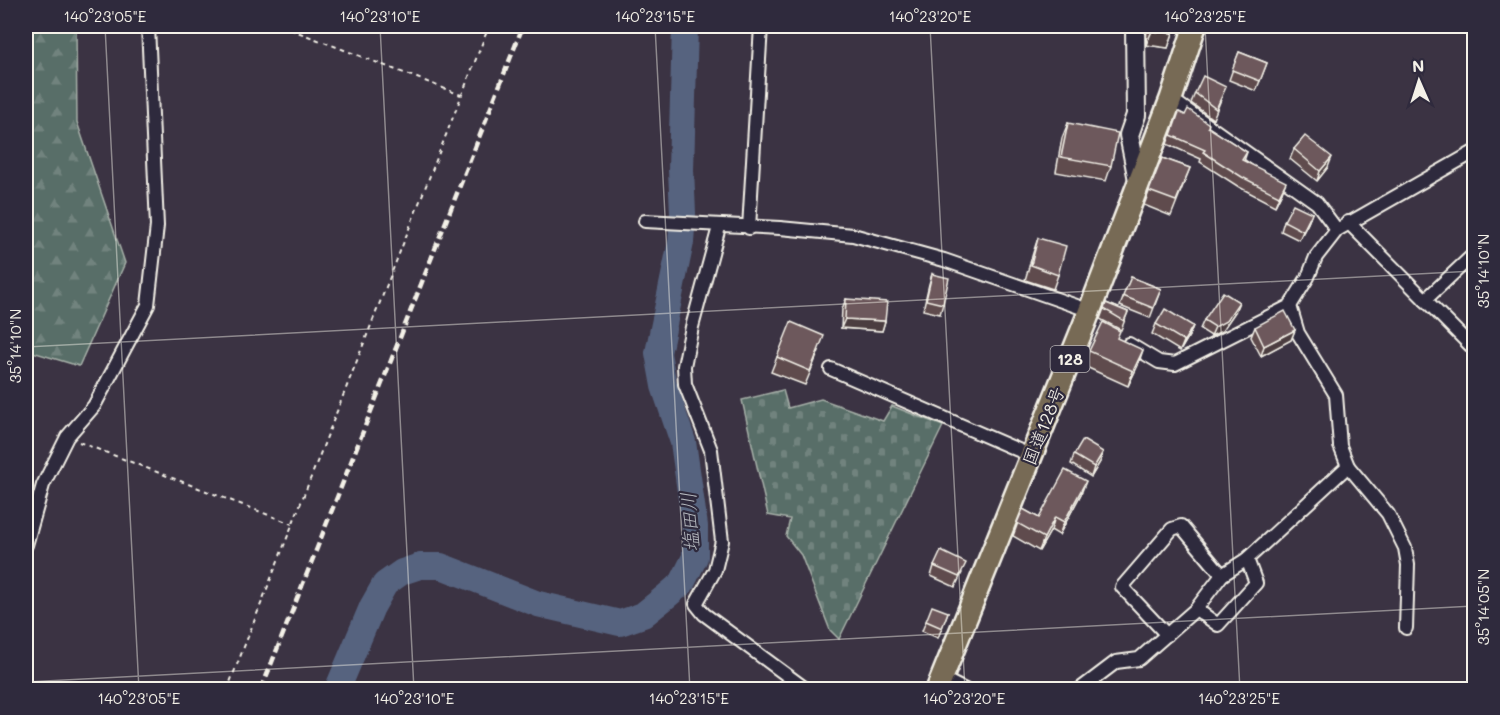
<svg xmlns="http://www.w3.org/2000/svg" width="1500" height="715" font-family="Mali,'Klee One',sans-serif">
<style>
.forest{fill:url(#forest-firs);stroke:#a6b0a8;stroke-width:1.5}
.cemetery{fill:url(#cemetery-stones);stroke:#a6b0a8;stroke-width:1.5}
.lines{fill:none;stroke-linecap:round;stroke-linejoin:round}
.river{stroke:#56637f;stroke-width:26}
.minor-casing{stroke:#f4f1e8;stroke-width:16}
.secondary-casing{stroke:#f4f1e8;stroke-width:22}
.trunk-casing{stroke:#f4f1e8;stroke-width:26}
.path{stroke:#f4f1e8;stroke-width:2;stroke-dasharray:4.5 4.5;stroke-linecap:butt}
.minor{stroke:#2f2a3d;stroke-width:12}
.secondary{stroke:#2f2a3d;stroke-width:18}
.trunk{stroke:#776a54;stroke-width:21}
.rail{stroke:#f4f1e8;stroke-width:4.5;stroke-dasharray:9 4.5;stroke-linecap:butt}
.wall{fill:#5e4c4e;stroke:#f4f1e8;stroke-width:1.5}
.shaded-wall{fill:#4c3e40;stroke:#f4f1e8;stroke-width:1.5}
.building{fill:#6d585b;stroke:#f4f1e8;stroke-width:1.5}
.ticks{fill:none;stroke:#f4f1e8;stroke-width:1.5;stroke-opacity:0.45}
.labels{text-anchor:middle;stroke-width:4.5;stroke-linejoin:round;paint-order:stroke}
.shield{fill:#2f2a3d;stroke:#b9b5b5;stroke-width:1.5}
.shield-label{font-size:16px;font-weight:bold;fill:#f4f1e8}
.street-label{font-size:18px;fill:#f4f1e8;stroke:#2f2a3d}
.water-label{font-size:20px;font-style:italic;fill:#b5b8be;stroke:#2f2a3d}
.neatline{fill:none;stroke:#f4f1e8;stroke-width:2}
.ticks-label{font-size:15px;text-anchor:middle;fill:#f4f1e8}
</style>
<defs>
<pattern id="forest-firs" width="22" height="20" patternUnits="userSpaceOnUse" patternTransform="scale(1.5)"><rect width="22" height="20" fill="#596e68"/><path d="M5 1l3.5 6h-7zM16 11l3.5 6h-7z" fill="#71837e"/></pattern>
<pattern id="cemetery-stones" width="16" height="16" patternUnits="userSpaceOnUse" patternTransform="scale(1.5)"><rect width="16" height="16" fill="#596e68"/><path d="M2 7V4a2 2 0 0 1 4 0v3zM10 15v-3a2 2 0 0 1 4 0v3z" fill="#71837e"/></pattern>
</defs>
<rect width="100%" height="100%" fill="#3b3343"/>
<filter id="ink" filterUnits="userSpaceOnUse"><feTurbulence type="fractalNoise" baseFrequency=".0167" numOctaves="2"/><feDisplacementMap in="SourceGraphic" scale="12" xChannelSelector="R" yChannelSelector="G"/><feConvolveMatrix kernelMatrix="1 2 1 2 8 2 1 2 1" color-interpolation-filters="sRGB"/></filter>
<g filter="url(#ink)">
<!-- forest -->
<path class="forest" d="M26 26H76L77 122 125 263 79 366 26 350Z"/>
<!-- cemetery -->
<path class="cemetery" d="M783 390 788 408 821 399 883 421 892 406 943 426 839 639 830 630 801 555 786 536 790 519 768 515 742 400Z"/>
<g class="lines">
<!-- river -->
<path class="river" d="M337 690 372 607 385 584 402 572 420 566H441L538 604 620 623 643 615 663 599 682 583 695 557V526L683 442 664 386 658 353 681 242 683 213 681 170 685 26"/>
<!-- minor casing -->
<g class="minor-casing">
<g id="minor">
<path d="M1171 99 1317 203 1337 230"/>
<path d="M645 221 780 228 853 235 944 260 1088 310"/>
<path d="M1348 222 1474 349"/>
<path d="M719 227 692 327 684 366 685 384 711 450 722 541 715 570 696 604 704 614 807 690"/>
<path d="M749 228 761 26"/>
<path d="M1425 300 1474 254"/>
<path d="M1290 306 1298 333 1336 395 1340 446 1348 466 1388 514 1405 548 1408 565 1406 628"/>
<path d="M1129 344 1159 362 1175 364 1290 306 1308 277 1316 257 1337 230 1474 152"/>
<path d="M831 369 1032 456"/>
<path d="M26 545 43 485 67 437 94 406 148 305 157 226 148 26"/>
<path d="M1196 609 1222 575 1247 559"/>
<path d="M1167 635 1122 587 1172 529 1181 526 1222 575"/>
<path d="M941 678 965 690"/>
<path d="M1079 690 1116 662 1139 659 1196 609 1218 625 1256 583 1247 559 1348 466"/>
</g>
</g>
<!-- secondary casing -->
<g class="secondary-casing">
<path id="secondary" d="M1135 26 1136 115 1129 135 1138 180"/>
</g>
<!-- trunk casing -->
<g class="trunk-casing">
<path id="trunk" d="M937 690 1086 320 1171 99 1195 26"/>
</g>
<!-- path -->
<g class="path">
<path d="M282 26 461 95"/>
<path d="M79 442 292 524"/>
<path d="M227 690 489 26"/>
</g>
<!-- minor -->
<use href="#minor" class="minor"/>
<!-- secondary -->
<use href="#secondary" class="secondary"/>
<!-- trunk -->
<use href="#trunk" class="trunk"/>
<!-- rail -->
<path class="rail" d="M261 690 523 26"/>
</g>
<!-- wall -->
<g class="wall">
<path d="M1147 26H1174L1173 33 1168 48 1146 45Z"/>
<path d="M1239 52 1267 63 1256 91 1229 80Z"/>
<path d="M1195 93 1222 97 1213 119 1191 103Z"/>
<path d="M1179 112 1208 127 1247 152 1244 161 1282 192 1275 206 1239 187 1200 162 1201 159 1167 144Z"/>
<path d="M1068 123 1111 166 1106 181 1056 172 1062 138Z"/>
<path d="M1294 149 1328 167 1317 181 1290 159Z"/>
<path d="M1162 158 1190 168 1171 216 1144 205Z"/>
<path d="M1312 213 1308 223 1299 240 1281 231 1284 221Z"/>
<path d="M1038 238 1058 275 1053 289 1025 280 1033 253Z"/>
<path d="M932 274 943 304 940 314 923 310 929 284Z"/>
<path d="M1131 277 1161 289 1150 318 1120 306Z"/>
<path d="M846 299 885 321 882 331 841 328 842 309Z"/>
<path d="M1106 303 1128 312 1121 330 1100 319Z"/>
<path d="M1235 312 1222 331 1211 336 1200 329 1204 320Z"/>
<path d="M1156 324 1193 326 1189 336 1180 351 1152 334Z"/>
<path d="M1255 327 1295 330 1291 340 1261 356 1251 337Z"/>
<path d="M1117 338 1138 365 1128 386 1084 366 1089 351Z"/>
<path d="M819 351 805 385 771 372 777 357Z"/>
<path d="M1074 455 1100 462 1091 477 1071 464Z"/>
<path d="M1081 494 1059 535 1051 530 1039 551 1013 536 1023 509 1039 518Z"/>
<path d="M934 566 962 573 955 587 931 576Z"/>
<path d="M948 612 938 638 922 631 926 621Z"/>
</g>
<!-- shaded-wall -->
<g class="shaded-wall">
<path d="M1152 31 1173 33 1168 48 1146 45Z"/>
<path d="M1332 157 1328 167 1317 181 1320 171Z"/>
<path d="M1286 182 1282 192 1275 206 1279 196Z"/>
<path d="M1312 213 1308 223 1299 240 1303 231Z"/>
<path d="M1239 302 1235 312 1222 331 1211 336 1215 327Z"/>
<path d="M845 319 885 321 882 331 841 328Z"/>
<path d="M1193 326 1189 336 1180 351 1184 341Z"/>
<path d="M1295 330 1291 340 1261 356 1264 346Z"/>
<path d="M1143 350 1138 365 1128 386 1133 371Z"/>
<path d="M1103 452 1100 462 1091 477 1094 467Z"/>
<path d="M1086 481 1081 494 1059 535 1064 522Z"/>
<path d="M1055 517 1051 530 1039 551 1044 538Z"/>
</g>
<!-- building -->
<g class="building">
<path d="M1152 26H1174L1173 33 1152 31Z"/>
<path d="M1239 52 1267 63 1260 81 1232 70Z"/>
<path d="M1203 76 1226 87 1216 109 1195 93Z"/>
<path d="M1188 109 1209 124 1208 127 1247 152 1242 160 1286 182 1279 196 1242 177 1203 152 1205 150 1171 135 1179 112 1185 115Z"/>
<path d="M1068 123 1118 133 1111 166 1061 157Z"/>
<path d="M1305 136 1332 157 1320 171 1294 149Z"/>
<path d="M1162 158 1190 168 1176 201 1149 191Z"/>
<path d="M1293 204 1312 213 1303 231 1284 221Z"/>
<path d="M1038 238 1066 246 1058 275 1031 265Z"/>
<path d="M932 274 949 278 943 304 926 300Z"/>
<path d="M1131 277 1161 289 1153 308 1123 296Z"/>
<path d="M1223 292 1239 302 1226 321 1215 327 1204 320Z"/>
<path d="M846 299 887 302 885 321 845 319Z"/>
<path d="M1106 303 1128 312 1124 321 1104 309Z"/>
<path d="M1165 309 1193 326 1184 341 1156 324Z"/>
<path d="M1285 311 1295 330 1264 346 1255 327Z"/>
<path d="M791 322 824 336 810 371 777 357Z"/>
<path d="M1103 322 1120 331 1117 338 1143 350 1133 371 1089 351Z"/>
<path d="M1083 440 1103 452 1094 467 1074 455Z"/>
<path d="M1065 470 1086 481 1064 522 1055 517 1044 538 1017 523 1023 509 1039 518Z"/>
<path d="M941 551 966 563 959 577 934 566Z"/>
<path d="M932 606 948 612 942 628 926 621Z"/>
</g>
</g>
<!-- ticks -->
<path class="ticks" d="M105 26 139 690M380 26 414 690M655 26 690 690M930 26 965 690M1205 26 1240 690M26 347 1474 271M26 682 1474 606"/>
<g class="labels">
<!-- shield labels -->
<rect class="shield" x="1050.5" y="346" width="39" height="26" rx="4.5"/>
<g class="shield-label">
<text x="1070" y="365">128</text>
</g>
<!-- street labels -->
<g class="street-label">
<text transform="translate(1044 426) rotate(-68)" y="6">国道128号</text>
</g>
<!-- water labels -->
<g class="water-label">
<text transform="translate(690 522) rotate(-94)" y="7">塩田川</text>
</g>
</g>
<!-- margin -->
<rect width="1500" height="715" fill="none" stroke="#2f2a3d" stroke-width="66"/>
<!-- north arrow -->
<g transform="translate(1419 81) rotate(357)" stroke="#2f2a3d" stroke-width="4.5" paint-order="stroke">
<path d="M0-4.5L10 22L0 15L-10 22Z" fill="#f4f1e8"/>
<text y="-9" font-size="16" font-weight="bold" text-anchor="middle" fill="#f4f1e8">N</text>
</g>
<rect x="33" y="33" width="1434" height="649" class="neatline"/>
<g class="ticks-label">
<text x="105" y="22">140°23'05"E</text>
<text x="380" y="22">140°23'10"E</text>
<text x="655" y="22">140°23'15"E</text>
<text x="930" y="22">140°23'20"E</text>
<text x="1205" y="22">140°23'25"E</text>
<text transform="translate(1484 271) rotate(-90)" y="5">35°14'10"N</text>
<text transform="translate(16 346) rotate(-90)" y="5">35°14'10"N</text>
<text transform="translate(1484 607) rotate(-90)" y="5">35°14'05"N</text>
<text x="139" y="704">140°23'05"E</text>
<text x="414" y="704">140°23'10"E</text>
<text x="689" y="704">140°23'15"E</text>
<text x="964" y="704">140°23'20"E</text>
<text x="1239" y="704">140°23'25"E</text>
</g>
</svg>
